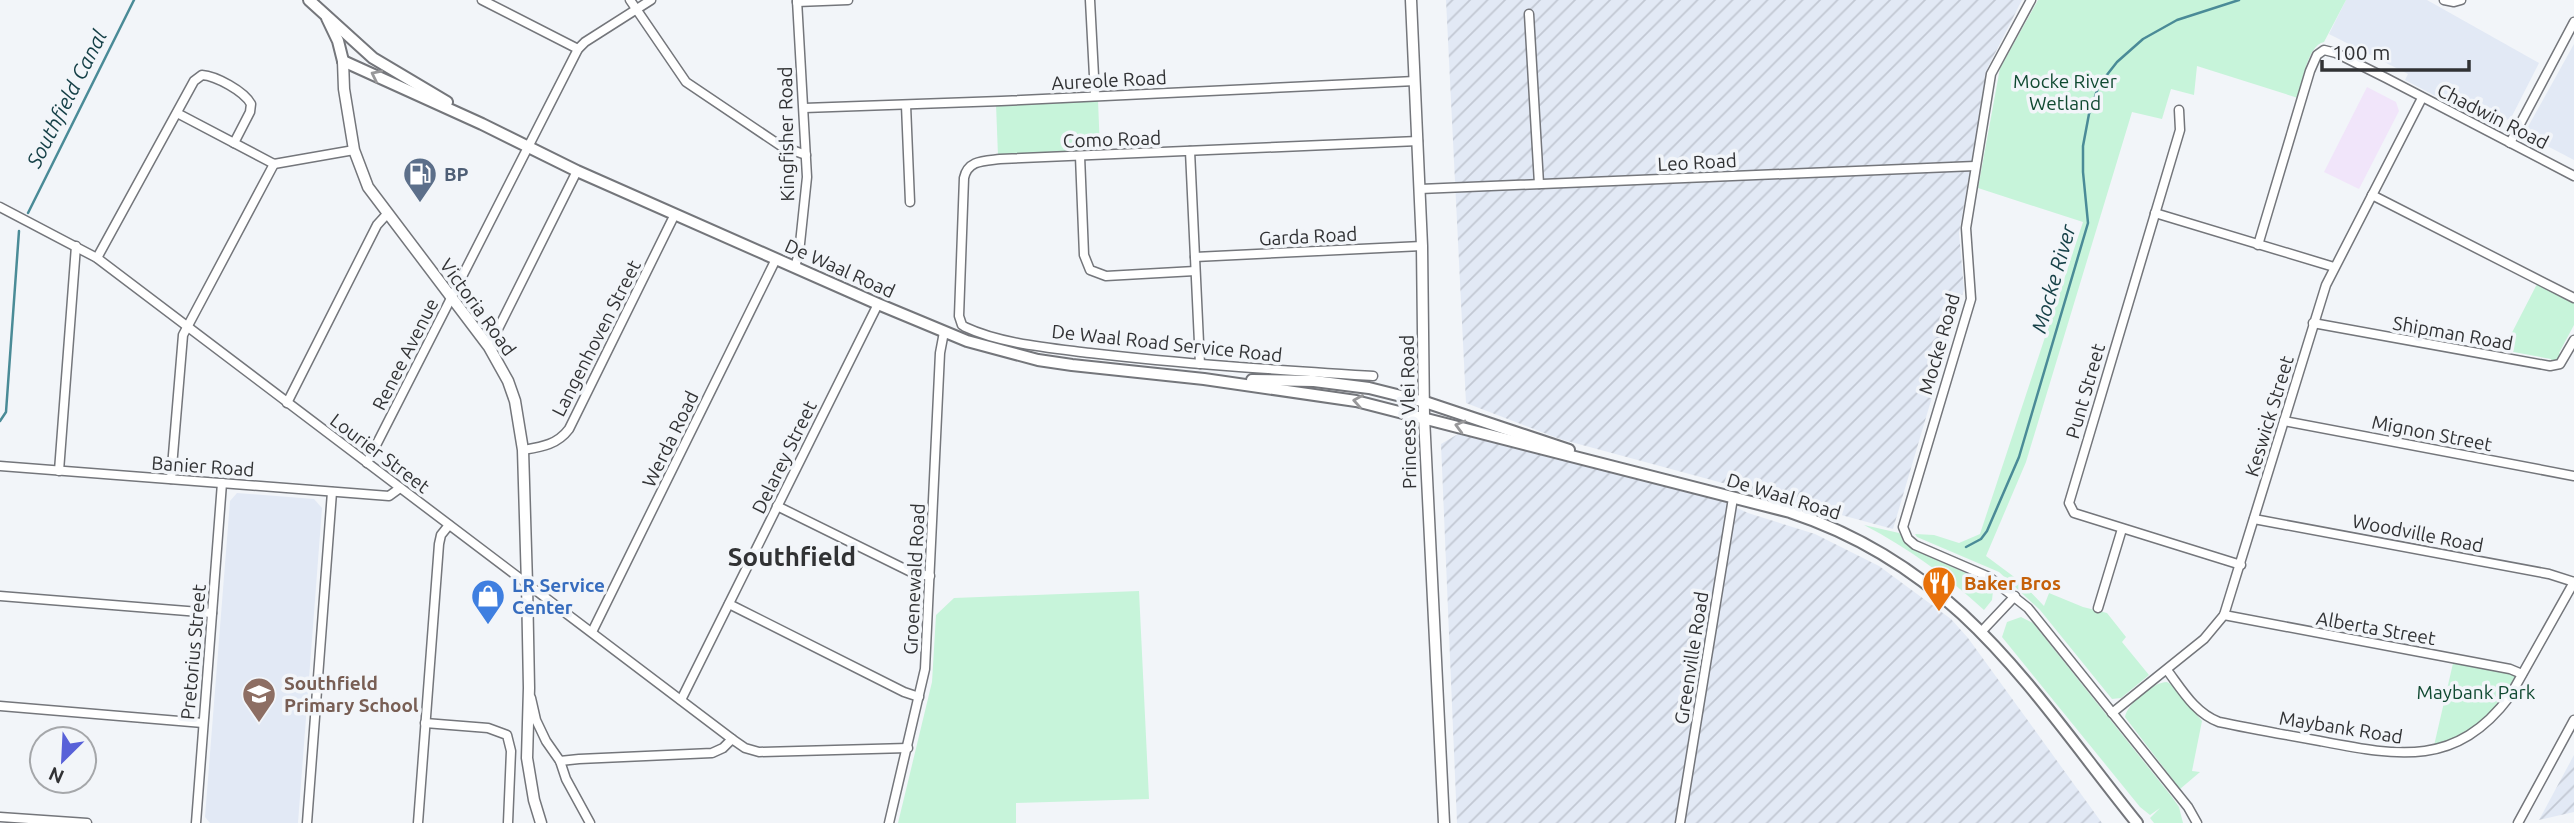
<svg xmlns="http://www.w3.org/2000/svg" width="2574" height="823" font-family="Ubuntu,sans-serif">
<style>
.commercial{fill:#f1e5fa}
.industrial{fill:url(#industrial-furrows)}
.built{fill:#e2e9f5}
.green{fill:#c7f4da}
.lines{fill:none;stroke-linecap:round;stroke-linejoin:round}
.stream{stroke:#4a8b97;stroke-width:2.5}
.minor-casing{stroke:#74767b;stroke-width:11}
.tertiary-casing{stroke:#74767b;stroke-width:13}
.secondary-casing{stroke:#74767b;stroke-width:14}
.minor{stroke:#fff;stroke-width:8}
.tertiary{stroke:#fff;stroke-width:10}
.secondary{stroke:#fff;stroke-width:10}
.oneway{stroke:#98989a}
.labels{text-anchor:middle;stroke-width:7;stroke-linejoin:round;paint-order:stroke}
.street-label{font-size:19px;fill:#313234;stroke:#f2f5f9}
.park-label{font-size:19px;fill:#104931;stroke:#f2f5f9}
.service-label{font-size:19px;font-weight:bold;fill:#4e5e75;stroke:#f2f5f9;text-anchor:start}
.food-label{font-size:19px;font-weight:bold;fill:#c56008;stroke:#f2f5f9;text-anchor:start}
.shop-label{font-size:19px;font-weight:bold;fill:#366cbe;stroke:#f2f5f9;text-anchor:start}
.education-label{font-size:19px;font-weight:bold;fill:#785e54;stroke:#f2f5f9;text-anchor:start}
.water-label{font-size:21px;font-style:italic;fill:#143f46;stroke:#f2f5f9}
.district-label{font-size:26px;font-weight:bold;fill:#313234;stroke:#f2f5f9}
</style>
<defs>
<pattern id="industrial-furrows" width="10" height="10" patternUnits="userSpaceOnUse" patternTransform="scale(1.75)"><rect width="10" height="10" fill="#e2e9f5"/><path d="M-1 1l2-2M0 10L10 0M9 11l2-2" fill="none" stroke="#c2c8d3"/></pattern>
</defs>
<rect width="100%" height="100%" fill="#f2f5f9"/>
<!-- commercial -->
<path class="commercial" d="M2367 87 2396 102 2399 111 2359 189 2324 172Z"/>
<!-- industrial -->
<g class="industrial">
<path d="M1446 0H2022L1988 67 1959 233 1964 289 1893 529 1560 439 1466 403Z"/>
<path d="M1458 434 1718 499 1748 513 1815 534 1879 566 1951 619 1968 638 2102 823H1457L1441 444Z"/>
<path d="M2574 755V812L2539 820Z"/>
</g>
<!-- built -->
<g class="built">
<path d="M2346 0H2427L2539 63 2511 118 2493 126 2405 80 2408 74 2329 34Z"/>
<path d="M2574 44V160L2524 134Z"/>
<path d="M237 493 314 499 322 508 298 823H210L205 817 230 501Z"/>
</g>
<!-- green -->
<g class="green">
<path d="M2038 0H2346L2324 42C2307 46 2303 81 2298 98L2197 66 2194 95 2171 89 2162 119 2132 112 2026 462 1986 556 2021 582 2044 606 2049 593 2083 607 2107 613 2126 637 2122 642 2149 675 2121 698 2112 699 2040 610 1999 572 1917 537 1915 534 1934 535 1959 543 1980 534 2083 222 1978 188 2000 68Z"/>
<path d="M1098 100 1100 151 998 156 996 104Z"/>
<path d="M2537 284 2574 303V325L2559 353 2562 355 2556 361 2551 362V359L2503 350Z"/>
<path d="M1864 525 1899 533 1912 549 1986 582 1993 591 1992 600 1984 610C1947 576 1908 548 1864 525Z"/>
<path d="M1139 591 1149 799 1016 803V823H898L932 682 936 615 954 598Z"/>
<path d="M2021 617 2033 623 2172 797 2179 807 2183 823H2154L2150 818 2160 808 2150 815 2140 807 2002 637 2007 622Z"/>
<path d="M2454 659 2522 674 2487 722 2433 750Z"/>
<path d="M2167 682 2172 685 2202 721 2192 771 2200 772 2180 789 2125 717C2127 704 2153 682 2167 682Z"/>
</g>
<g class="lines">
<!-- stream -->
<g class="stream">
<path d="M28 213 134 0"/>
<path d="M0 421 6 412 19 231"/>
<path d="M1966 547 1981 539 1987 531 2019 457 2088 223 2083 172V146L2089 114 2099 85 2117 62 2143 39 2177 20 2239 0"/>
</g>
<!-- minor casing -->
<g class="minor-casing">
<g id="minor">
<path d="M482 0 578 49"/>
<path d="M630 0 686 82 781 146 806 155"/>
<path d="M1090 0 1095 95"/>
<path d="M2031 0 1991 74 1966 228 1971 299 1903 527 1908 539 1915 545 1989 577 2028 608 2188 807 2197 823"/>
<path d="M2444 0 2454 2 2461 0"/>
<path d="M797 2 848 0"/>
<path d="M1529 14 1539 184"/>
<path d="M906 105 910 202"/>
<path d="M804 108 1001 101 1415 81"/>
<path d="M2179 110 2180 130 2069 503 2074 513 2241 565"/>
<path d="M177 113 274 164 354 150"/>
<path d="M2510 143 2574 22"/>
<path d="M1190 151 1200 364"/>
<path d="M1080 156 1084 255 1090 270 1106 276 1195 271"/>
<path d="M1420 189 1975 166"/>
<path d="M2372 195 2574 298"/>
<path d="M0 207 97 258 732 739"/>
<path d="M2155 213 2334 267"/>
<path d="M2258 245 2310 71 2317 55 2324 50 2336 53 2386 78 2574 176"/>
<path d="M1195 257 1422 246"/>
<path d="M97 258 194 81 202 75C216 76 244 91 251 104L250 112 234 143"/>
<path d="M795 267 799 253 807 177 797 0"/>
<path d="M2313 323 2550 366 2560 364 2574 340"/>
<path d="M489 347 577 171"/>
<path d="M1373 376C1279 370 1184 364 1090 353 1051 348 1001 344 965 327L962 325 959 316 964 178C968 160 984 161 1000 159L1418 141"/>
<path d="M287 403 377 225 387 214"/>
<path d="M2284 421 2574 476"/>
<path d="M523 450C541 447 557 445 569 429L675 214"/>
<path d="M367 463 578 49 585 42 651 0"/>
<path d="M0 466 389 496 400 488"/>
<path d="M59 471 76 246"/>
<path d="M171 479 183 335 274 164"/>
<path d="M777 506 913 573 930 576"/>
<path d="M2254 519 2549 574 2574 582"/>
<path d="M0 596 212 613"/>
<path d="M729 604 904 692 919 697"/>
<path d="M2098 608 2122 529"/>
<path d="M2224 615 2510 669 2522 674"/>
<path d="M1982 631 2015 596"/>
<path d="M592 632 776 259"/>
<path d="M2167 670C2182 690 2195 713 2219 722 2252 729 2286 735 2320 741 2398 756 2456 768 2510 696L2574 582"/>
<path d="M531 698 536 720 546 741 560 761 566 779 590 823"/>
<path d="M681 700 878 304"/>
<path d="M0 706 203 723"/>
<path d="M2112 713 2204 639 2224 615 2326 285 2422 98"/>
<path d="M425 723 488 728 507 735 511 751 508 823"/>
<path d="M560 761 579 759 712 753 723 748 732 739 745 748 759 752 908 748"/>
<path d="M0 817 87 823"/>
<path d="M196 823 222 483"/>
<path d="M307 823 332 492"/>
<path d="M418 823 439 544 441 535 449 525"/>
<path d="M889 823 925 669 940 353 944 332"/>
<path d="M1680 823 1733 498"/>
<path d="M2518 823 2574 720"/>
</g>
</g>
<!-- tertiary casing -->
<g class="tertiary-casing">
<g id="tertiary">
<path d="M1411 0 1422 246 1424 417 1444 823"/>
<path d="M343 61 344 89 354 150 368 187 489 347 508 381 515 401 523 450 527 584 529 688 527 758 534 800 541 823"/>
</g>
</g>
<!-- secondary casing -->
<g class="secondary-casing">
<g id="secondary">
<path d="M309 0 373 58 447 102"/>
<path d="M327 18 338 41 343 61"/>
<path d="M343 61 482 124 577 171 878 304 967 341 1038 360 1072 365 1204 379 1356 401 1790 512C1960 568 2031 691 2137 823"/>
<path d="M1252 380 1314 381 1369 388 1425 402 1569 450"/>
</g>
</g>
<!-- minor -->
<use href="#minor" class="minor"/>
<!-- tertiary -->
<use href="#tertiary" class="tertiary"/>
<!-- secondary -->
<use href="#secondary" class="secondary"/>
</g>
<!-- one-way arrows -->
<defs><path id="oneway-chevron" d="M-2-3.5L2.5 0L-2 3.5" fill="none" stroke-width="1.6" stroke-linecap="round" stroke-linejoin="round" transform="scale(1.75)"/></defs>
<g class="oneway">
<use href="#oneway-chevron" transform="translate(376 75) rotate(-154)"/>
<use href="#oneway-chevron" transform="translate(1358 401) rotate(-170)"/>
<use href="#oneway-chevron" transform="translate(1460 426) rotate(-165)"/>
</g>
<!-- icons -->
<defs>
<g id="fuel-pin" transform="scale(1.75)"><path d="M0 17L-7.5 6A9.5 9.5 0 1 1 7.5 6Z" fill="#5c6f8a" stroke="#f2f5f9"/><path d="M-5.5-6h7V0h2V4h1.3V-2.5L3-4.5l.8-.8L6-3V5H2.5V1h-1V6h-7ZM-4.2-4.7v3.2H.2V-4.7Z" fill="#fff"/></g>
<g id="restaurant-pin" transform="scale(1.75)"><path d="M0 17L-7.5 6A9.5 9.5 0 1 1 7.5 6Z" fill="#e8710a" stroke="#f2f5f9"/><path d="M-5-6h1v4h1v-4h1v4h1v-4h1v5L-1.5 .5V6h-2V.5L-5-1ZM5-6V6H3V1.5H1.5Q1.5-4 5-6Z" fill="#fff"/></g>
<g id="shop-pin" transform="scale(1.75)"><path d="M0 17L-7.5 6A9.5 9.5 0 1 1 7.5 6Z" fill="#3f7fe0" stroke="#f2f5f9"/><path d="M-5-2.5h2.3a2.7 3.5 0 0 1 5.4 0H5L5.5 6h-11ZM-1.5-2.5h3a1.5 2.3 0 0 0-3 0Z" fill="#fff"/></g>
<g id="school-pin" transform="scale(1.75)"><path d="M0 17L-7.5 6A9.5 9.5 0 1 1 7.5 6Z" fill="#8d6e63" stroke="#f2f5f9"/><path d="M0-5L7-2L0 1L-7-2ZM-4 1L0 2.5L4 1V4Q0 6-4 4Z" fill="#fff"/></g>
</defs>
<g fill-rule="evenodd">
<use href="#fuel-pin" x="420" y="174"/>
<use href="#restaurant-pin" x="1939" y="583"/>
<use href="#shop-pin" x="488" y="596"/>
<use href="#school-pin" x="259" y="694"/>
</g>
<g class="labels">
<!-- street labels -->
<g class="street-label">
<text transform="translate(1109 80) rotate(-3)" y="7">Aureole Road</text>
<text transform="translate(2493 116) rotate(27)" y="7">Chadwin Road</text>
<text transform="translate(786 134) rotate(-91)" y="7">Kingfisher Road</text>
<text transform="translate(1112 139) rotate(-2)" y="7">Como Road</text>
<text transform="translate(1697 162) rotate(-3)" y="7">Leo Road</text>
<text transform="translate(1308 236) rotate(-3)" y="7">Garda Road</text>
<text transform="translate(840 268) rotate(24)" y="7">De Waal Road</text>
<text transform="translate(478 307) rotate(54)" y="7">Victoria Road</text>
<text transform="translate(2453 333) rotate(10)" y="7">Shipman Road</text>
<text transform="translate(596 338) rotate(-63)" y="7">Langenhoven Street</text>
<text transform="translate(1167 343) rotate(6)" y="7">De Waal Road Service Road</text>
<text transform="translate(1939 344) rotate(-74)" y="7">Mocke Road</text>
<text transform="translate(405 354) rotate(-63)" y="7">Renee Avenue</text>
<text transform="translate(2085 391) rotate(-74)" y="7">Punt Street</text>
<text transform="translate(1408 412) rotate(-91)" y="7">Princess Vlei Road</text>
<text transform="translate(2269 416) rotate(-73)" y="7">Keswick Street</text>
<text transform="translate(2432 433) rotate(11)" y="7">Mignon Street</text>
<text transform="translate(670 439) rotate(-64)" y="7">Werda Road</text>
<text transform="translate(380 453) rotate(37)" y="7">Lourier Street</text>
<text transform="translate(784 457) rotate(-64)" y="7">Delarey Street</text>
<text transform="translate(203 466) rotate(4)" y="7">Banier Road</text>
<text transform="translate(1784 496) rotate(17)" y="7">De Waal Road</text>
<text transform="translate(2418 533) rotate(11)" y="7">Woodville Road</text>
<text transform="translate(914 579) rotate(-87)" y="7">Groenewald Road</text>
<text transform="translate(2376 628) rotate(10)" y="7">Alberta Street</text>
<text transform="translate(193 652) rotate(-85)" y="7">Pretorius Street</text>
<text transform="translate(1691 658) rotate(-81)" y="7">Greenville Road</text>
<text transform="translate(2341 727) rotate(9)" y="7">Maybank Road</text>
</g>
<!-- park labels -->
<g class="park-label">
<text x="2065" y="88">Mocke River<tspan x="2065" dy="22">Wetland</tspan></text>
<text x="2476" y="699">Maybank Park</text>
</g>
<!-- service labels -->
<g class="service-label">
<text x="444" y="181">BP</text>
</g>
<!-- food labels -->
<g class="food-label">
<text x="1964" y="590">Baker Bros</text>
</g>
<!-- shop labels -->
<g class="shop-label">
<text x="512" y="592">LR Service<tspan x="512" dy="22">Center</tspan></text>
</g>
<!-- education labels -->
<g class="education-label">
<text x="284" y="690">Southfield<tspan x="284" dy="22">Primary School</tspan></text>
</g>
<!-- water labels -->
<g class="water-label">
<text transform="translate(67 99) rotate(-63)" y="7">Southfield Canal</text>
<text transform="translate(2054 279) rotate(-74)" y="7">Mocke River</text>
</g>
<!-- district labels -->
<g class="district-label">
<text x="792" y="566">Southfield</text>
</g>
</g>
<!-- north arrow -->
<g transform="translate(63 760) rotate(204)"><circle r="33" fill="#f2f5f9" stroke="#a5a7aa" stroke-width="2"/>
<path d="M0-5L12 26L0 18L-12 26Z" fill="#5861d8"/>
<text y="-10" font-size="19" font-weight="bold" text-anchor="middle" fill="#313234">N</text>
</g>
<!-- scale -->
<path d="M2322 60v10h147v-10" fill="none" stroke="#313234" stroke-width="3.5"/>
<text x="2332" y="60" font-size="21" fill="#313234" stroke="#f2f5f9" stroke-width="5" paint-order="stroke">100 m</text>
</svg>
